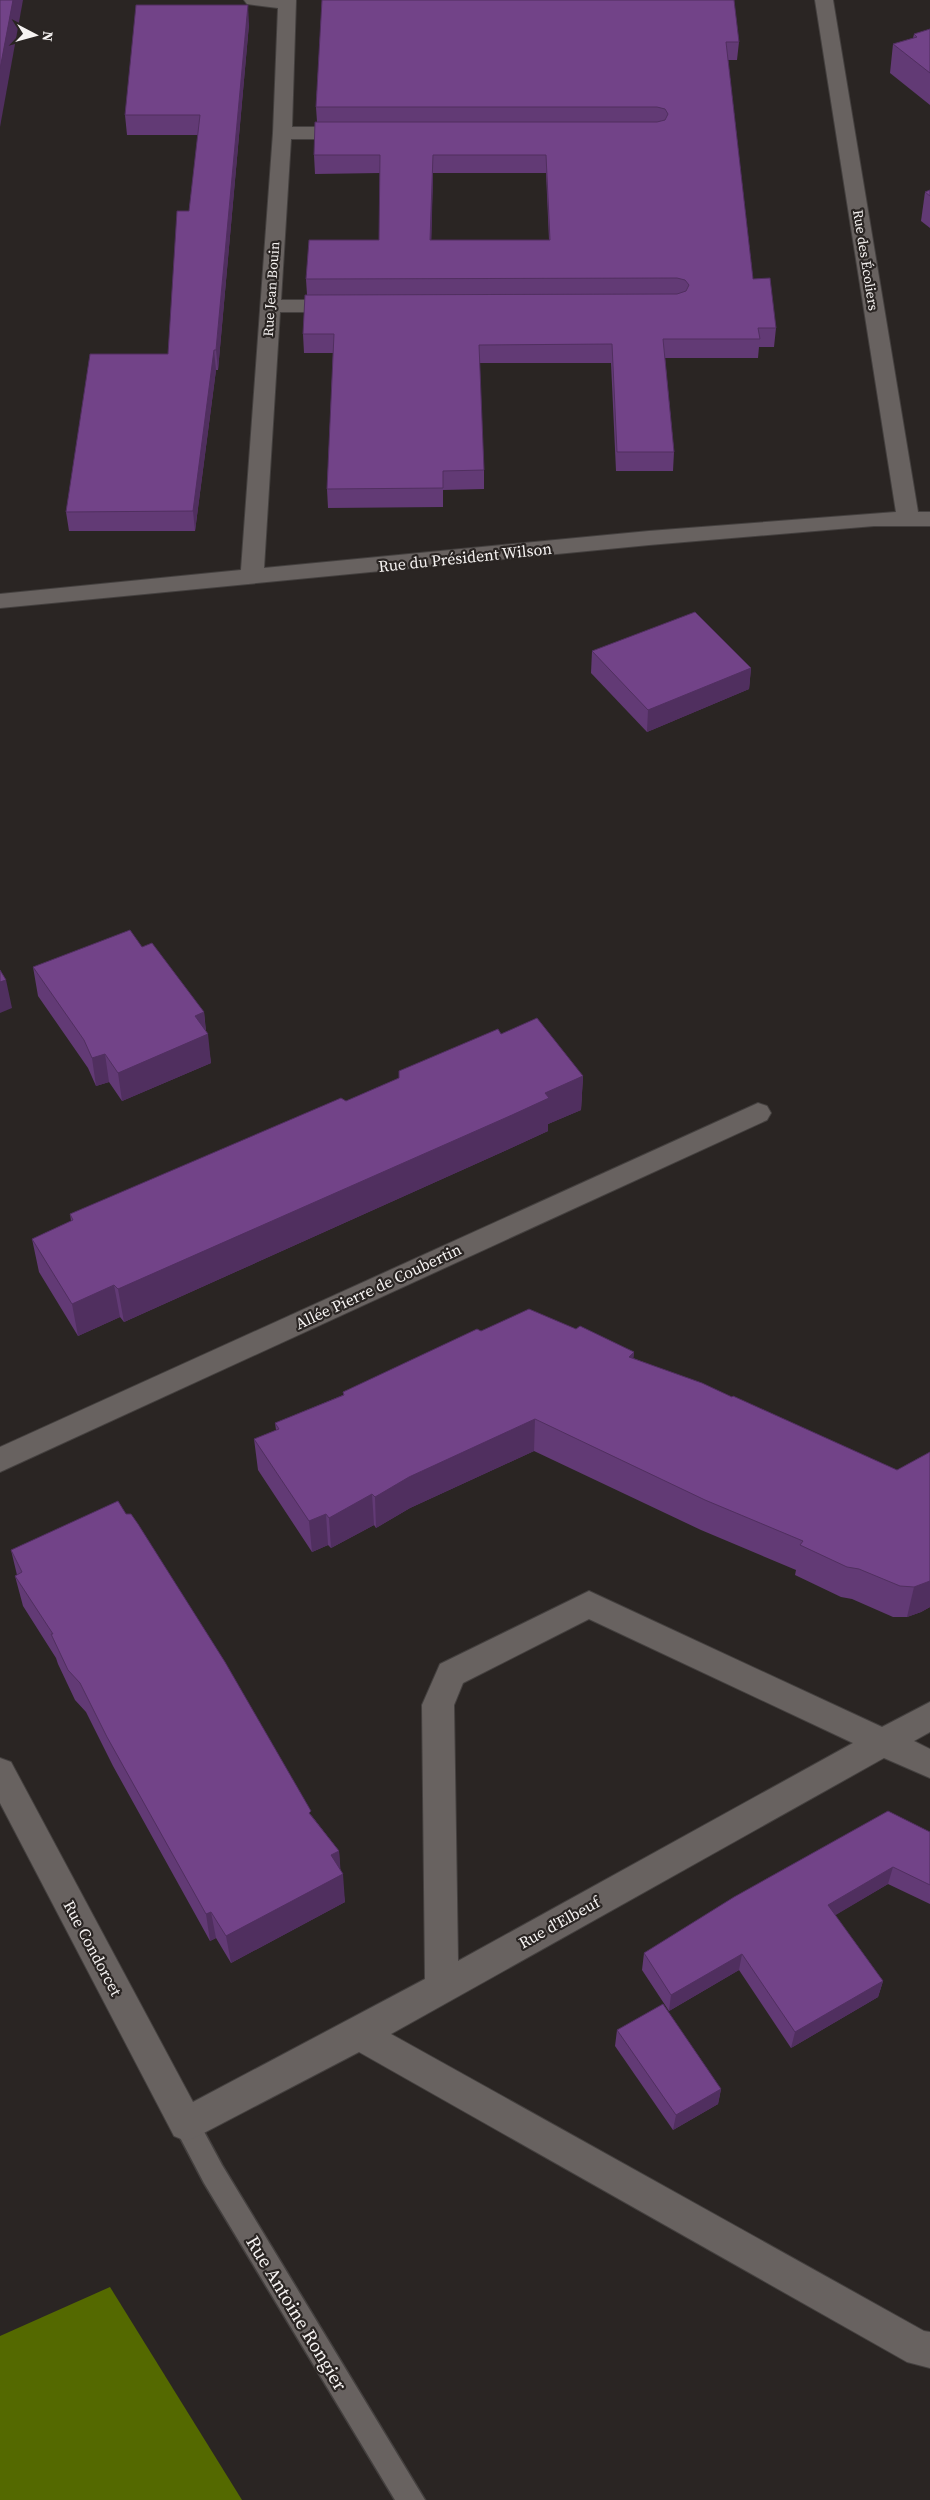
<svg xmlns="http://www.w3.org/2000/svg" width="930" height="2500" font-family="'Source Serif 4',serif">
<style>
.forest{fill:#546900}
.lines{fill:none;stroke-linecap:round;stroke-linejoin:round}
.lane-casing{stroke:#44403f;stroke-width:3}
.street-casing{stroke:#44403f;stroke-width:2}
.lane{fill:#686260;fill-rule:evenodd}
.street{fill:#686260;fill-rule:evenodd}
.wall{fill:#623a75;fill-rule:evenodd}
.shaded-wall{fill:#502f5f}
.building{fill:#724388;stroke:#502f5f;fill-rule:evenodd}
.labels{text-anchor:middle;stroke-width:4.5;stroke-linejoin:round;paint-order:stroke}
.far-street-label{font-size:14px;fill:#f6f3f2;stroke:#2a2523}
.street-label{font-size:16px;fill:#f6f3f2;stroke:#2a2523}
.near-street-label{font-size:19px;fill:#f6f3f2;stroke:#2a2523}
</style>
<rect width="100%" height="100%" fill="#2a2523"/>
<!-- forest -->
<path class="forest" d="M110 2287 242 2500H0V2336Z"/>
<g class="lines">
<!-- lane casing -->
<g class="lane-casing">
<path id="lane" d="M186 2111 195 2115 222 2165 425 2500H395L204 2183 173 2124 177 2115Z"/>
</g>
<!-- street casing -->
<g class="street-casing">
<g id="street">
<path d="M244 0H296L292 127H353L360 129 362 133 360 137 353 139H291L281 300H341L348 302 351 306 348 310 341 312H280L264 568 649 531 896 512 815 0H833L918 512H930V526H874L649 545 0 608V594L241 570 273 133 278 8 247 4Z"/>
<path d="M758 1103 767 1106 771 1113 767 1120 0 1472V1447Z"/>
<path d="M589 1591 882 1727 930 1702V1732L914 1741 930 1749V1778L884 1758 391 2034 924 2331 930 2332V2368L907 2362 359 2052 198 2136 186 2141 174 2136 0 1803V1758L11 1762 193 2102 425 1979 422 1705 440 1664ZM589 1619 853 1743 458 1961 454 1705 463 1683Z"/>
</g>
</g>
<!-- lane -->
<use href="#lane" class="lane"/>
<!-- street -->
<use href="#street" class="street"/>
</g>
<!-- wall -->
<g class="wall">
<path d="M322 0 739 42 737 60H728L753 279 776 328 774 347H759L758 358H665L674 452 673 471H616L611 363H479L484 470V489L443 490V507L328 508 327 489 333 353H304L303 334 307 295 306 279 379 240 380 173 315 174 314 155 317 122 316 107ZM433 173H546L549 240H431Z"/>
<path d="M249 24 218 370H216L195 531H69L66 512 168 354 189 211 198 135H127L125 115Z"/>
<path d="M930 29V105L890 73 893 44 913 38 914 34Z"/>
<path d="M930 190V228L921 221 925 192Z"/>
<path d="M592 651 751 668 749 689 647 732 591 673Z"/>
<path d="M142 947 204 1012 206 1031 211 1063 122 1101 109 1082 96 1086 88 1068 38 996 33 967Z"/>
<path d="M501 1034 583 1076 581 1110 548 1124V1131L511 1148 124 1322 120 1317 78 1336 39 1272 32 1239 71 1221 70 1214 346 1101 399 1078V1071Z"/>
<path d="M576 1329 634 1352 633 1358 732 1397 897 1470 930 1452V1607L921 1612 907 1617H893L852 1599 841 1597 795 1575 796 1570 701 1530 534 1451 410 1508 376 1528 374 1525 331 1548 328 1545 312 1552 258 1470 254 1439 276 1430 275 1423 343 1395V1392L481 1331Z"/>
<path d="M11 1550 312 1816 339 1851 340 1870 345 1902 231 1963 216 1938 210 1941 113 1766 86 1712 75 1700 58 1664 56 1658 23 1606 15 1576 17 1575Z"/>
<path d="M930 1832V1904L888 1884 835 1915 883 1981 878 1997 791 2048 739 1970 669 2011 642 1970 644 1953Z"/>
<path d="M617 2030 721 2089 718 2104 673 2130 615 2046Z"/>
</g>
<!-- shaded-wall -->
<g class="shaded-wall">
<path d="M13 0H23L0 127V69Z"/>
<path d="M248 5 249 24 218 370 216 350Z"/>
<path d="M433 155V173L431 259 430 240Z"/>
<path d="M214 350 216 370 195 531 193 511Z"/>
<path d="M751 668 749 689 647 732 648 710Z"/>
<path d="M6 980 12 1008 0 1013V982Z"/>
<path d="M204 1012 206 1035 208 1034 211 1063 122 1101 118 1073 195 1016Z"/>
<path d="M105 1054 109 1082 96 1086 92 1058Z"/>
<path d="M583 1076 581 1110 548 1124V1131L511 1148 124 1322 118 1289 545 1093Z"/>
<path d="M114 1285 120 1317 78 1336 72 1304Z"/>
<path d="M634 1352 631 1384 629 1357Z"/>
<path d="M535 1419 534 1451 410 1508 376 1528 375 1497 409 1477Z"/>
<path d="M372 1494 374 1525 331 1548 329 1518Z"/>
<path d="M326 1514 328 1545 312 1552 309 1521Z"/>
<path d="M930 1581V1607L921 1612 907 1617 914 1587Z"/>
<path d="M339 1851 341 1875 343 1874 345 1902 231 1963 226 1936 331 1855Z"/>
<path d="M893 1867 888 1884 824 1922 828 1905Z"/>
<path d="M211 1912 216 1938 210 1941 206 1914Z"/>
<path d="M742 1954 739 1970 669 2011 671 1995Z"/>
<path d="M883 1981 878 1997 791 2048 795 2032Z"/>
<path d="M721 2089 718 2104 673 2130 676 2115Z"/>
</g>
<!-- building -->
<g class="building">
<path d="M0 0H13L0 69Z"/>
<path d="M322 0H734L739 42H726L753 279 770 278 776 328H758L760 339H663L674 452H617L612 344 479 345 484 470 443 471V488L327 489 334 334H303L305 295 677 294 686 291 689 285 685 280 677 278 306 279 309 240H379L380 155H314L315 122H657L665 120 668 114 665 109 657 107H316ZM433 155H546L550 240H430Z"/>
<path d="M136 5H248L216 350H214L193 511 66 512 90 354H168L177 211H189L200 115H125Z"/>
<path d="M930 29V73L893 44 917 37 914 34Z"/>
<path d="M930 190V196L925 192Z"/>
<path d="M695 612 751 668 648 710 592 651Z"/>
<path d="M130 930 142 947 152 943 204 1012 195 1016 208 1034 118 1073 105 1054 92 1058 84 1040 33 967Z"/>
<path d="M0 970 6 980 0 982Z"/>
<path d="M537 1018 583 1076 545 1093 549 1098 512 1115 118 1289 114 1285 72 1304 32 1239 73 1220 70 1214 341 1098 346 1101 399 1078V1071L498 1029 501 1034Z"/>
<path d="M529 1309 576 1329 580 1326 634 1352 629 1357 702 1383 732 1397 733 1396 897 1470 930 1452V1581L914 1587 900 1586 859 1569 847 1567 800 1545 803 1541 705 1500 535 1419 409 1477 375 1497 372 1494 329 1518 326 1514 309 1521 254 1439 279 1429 275 1423 344 1395 343 1392 477 1329 481 1331Z"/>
<path d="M118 1501 126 1514H131L138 1524 225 1662 311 1811 309 1813 339 1851 331 1855 343 1874 226 1936 211 1912 206 1914 107 1737 80 1683 68 1670 51 1634H53L15 1576 22 1572 11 1550Z"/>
<path d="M888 1811 930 1832V1885L893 1867 828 1905 883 1981 795 2032 742 1954 671 1995 644 1953 734 1897Z"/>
<path d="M663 2004 721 2089 676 2115 617 2030Z"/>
</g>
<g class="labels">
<!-- far-street labels -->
<g class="far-street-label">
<text transform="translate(866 260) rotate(81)" y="5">Rue des Écoliers</text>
<text transform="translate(271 289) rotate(-86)" y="5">Rue Jean Bouin</text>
</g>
<!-- street labels -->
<g class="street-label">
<text transform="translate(465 557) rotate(-6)" y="6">Rue du Président Wilson</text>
<text transform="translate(378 1286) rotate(-25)" y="6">Allée Pierre de Coubertin</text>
<text transform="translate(559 1922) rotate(-29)" y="6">Rue d'Elbeuf</text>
<text transform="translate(93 1948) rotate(62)" y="6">Rue Condorcet</text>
</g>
<!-- near-street labels -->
<g class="near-street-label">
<text transform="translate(297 2313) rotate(59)" y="7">Rue Antoine Rongier</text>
</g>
</g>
<!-- north arrow -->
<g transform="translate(35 35) rotate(96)" stroke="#2a2523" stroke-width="4" paint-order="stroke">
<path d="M0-4L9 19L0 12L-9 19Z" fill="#f6f3f2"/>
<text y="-8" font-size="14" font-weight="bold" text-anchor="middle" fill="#f6f3f2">N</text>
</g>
</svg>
